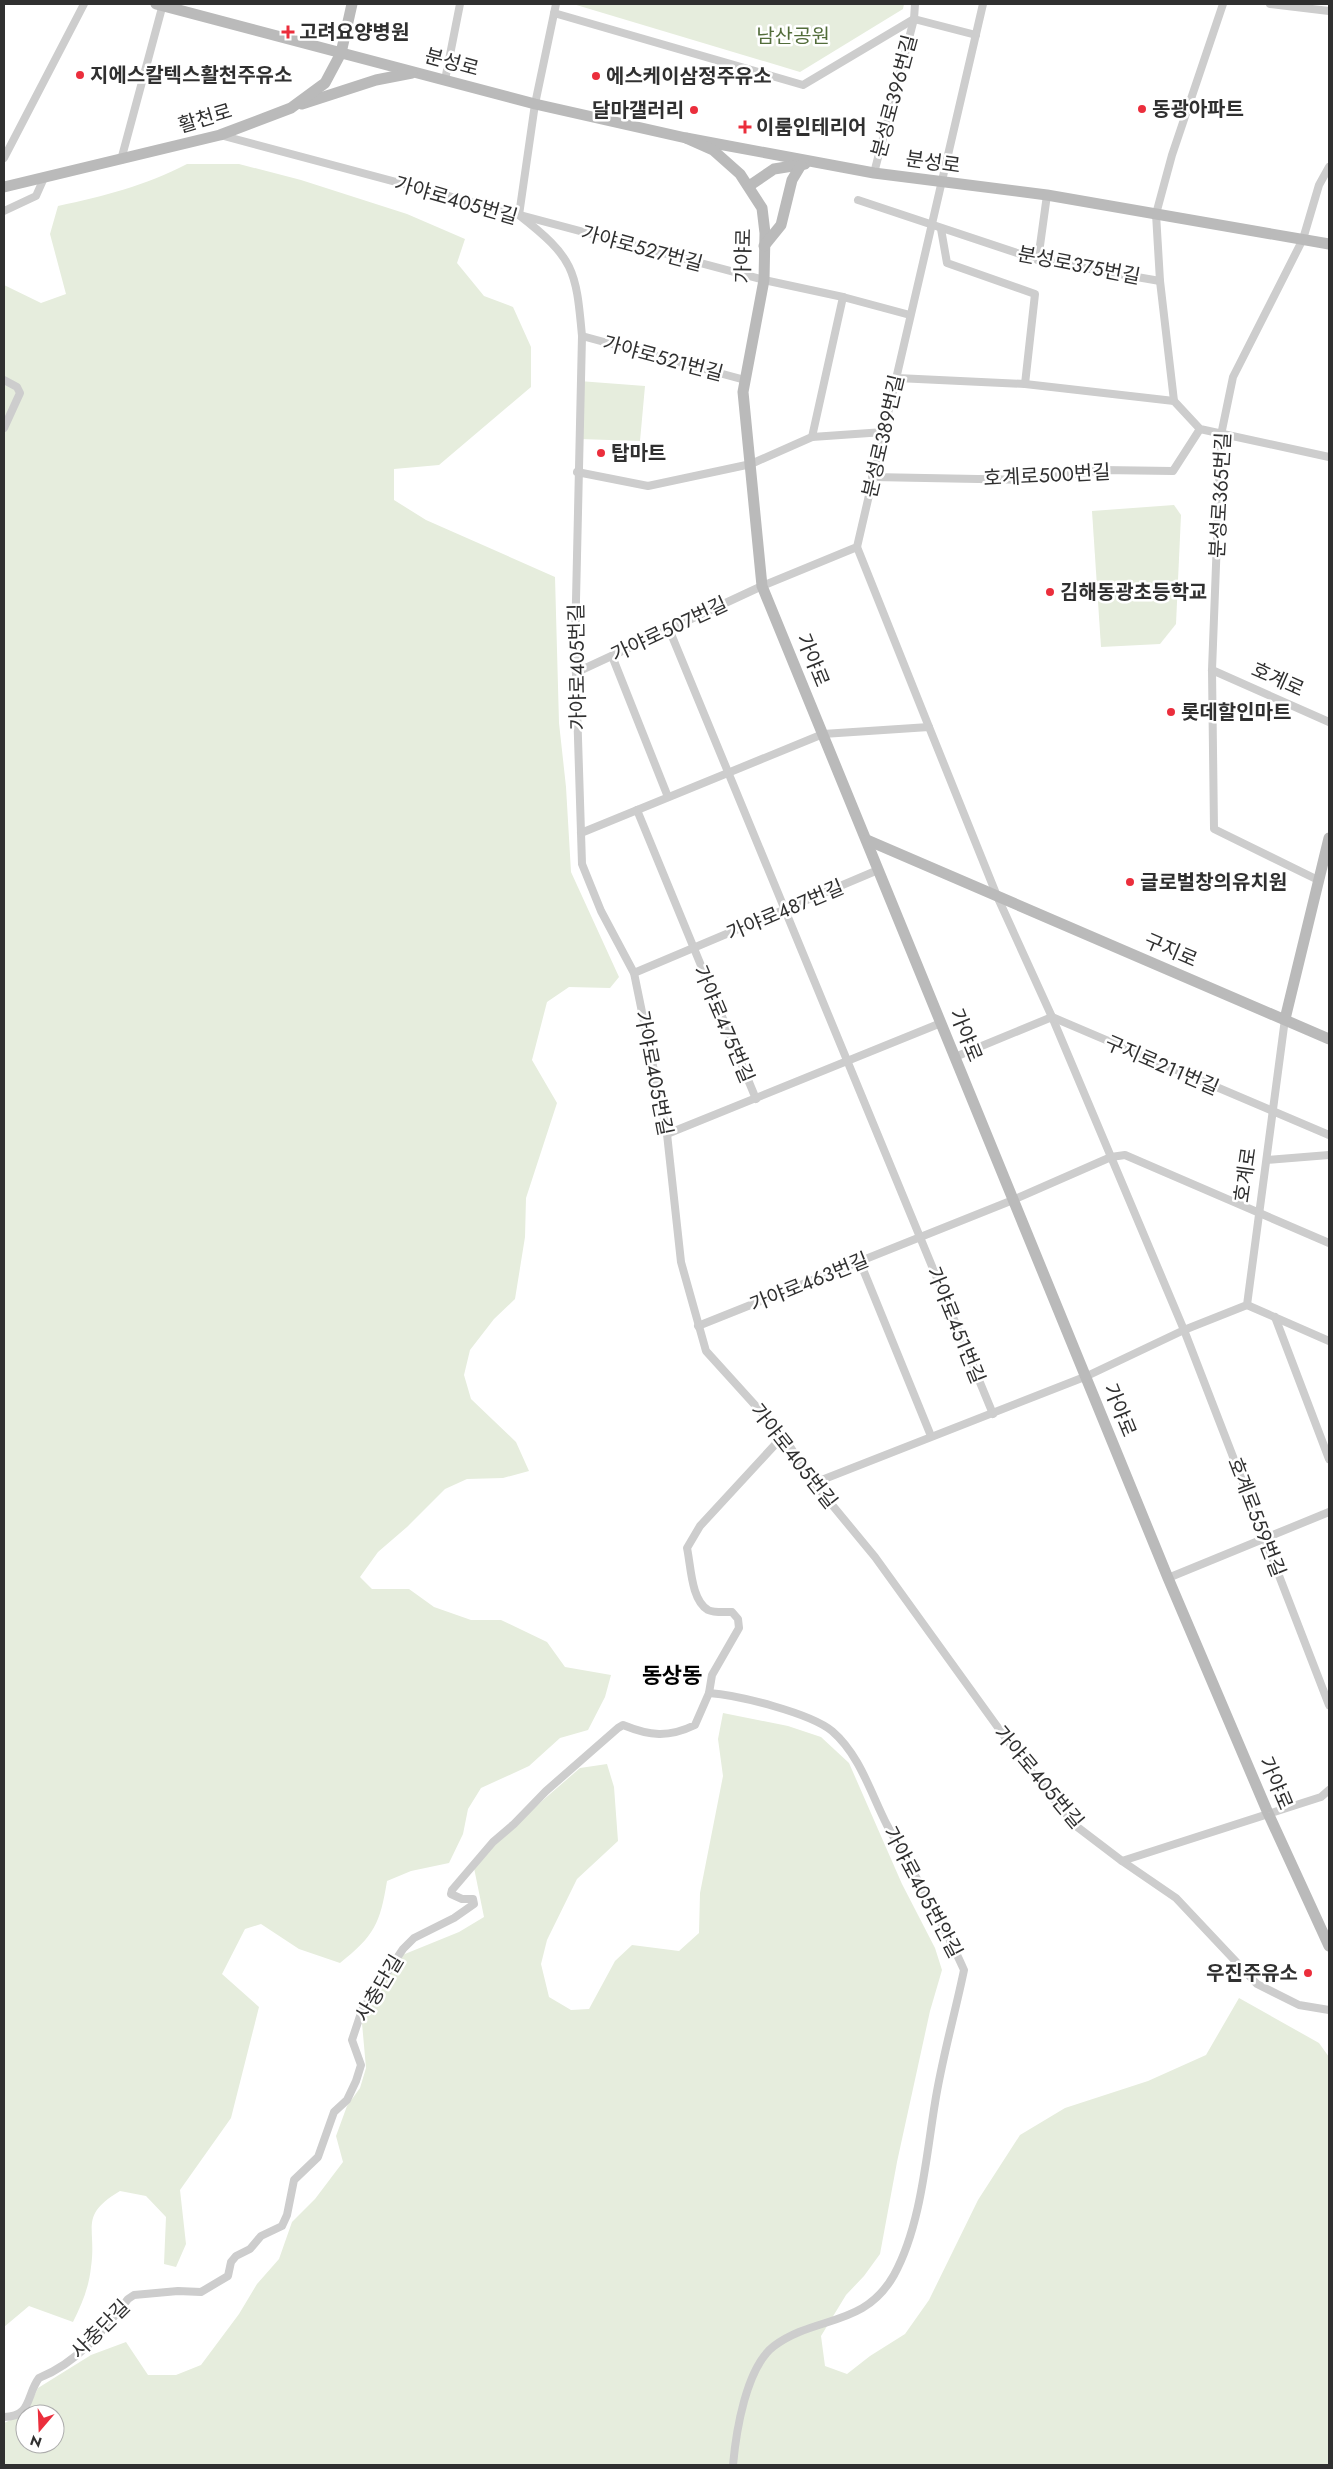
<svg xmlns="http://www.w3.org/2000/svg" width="1333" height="2469" font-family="Jost,'Noto Sans KR',sans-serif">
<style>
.green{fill:#e6eddd;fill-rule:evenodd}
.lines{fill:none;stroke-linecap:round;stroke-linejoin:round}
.street{stroke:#cdcdcd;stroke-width:8}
.secondary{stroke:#bababa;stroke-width:11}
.poi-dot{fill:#eb2e3c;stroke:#fff;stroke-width:2}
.labels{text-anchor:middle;stroke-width:5;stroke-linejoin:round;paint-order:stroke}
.poi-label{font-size:20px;font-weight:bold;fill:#303030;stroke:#fff;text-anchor:start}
.park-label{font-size:20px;fill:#536d3b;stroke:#fff}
.street-label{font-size:20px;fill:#303030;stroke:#fff}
.quarter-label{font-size:22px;font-weight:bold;fill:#000;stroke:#fff}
</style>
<rect width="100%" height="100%" fill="#fff"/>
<!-- green -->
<g class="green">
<path d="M573 4H904L903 9 800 72Z"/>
<path d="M187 164H239L301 180 407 214 465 239 457 263 484 296 513 307 531 347V387L439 465 394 469V500L426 520 555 577 559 723 566 787 571 872 619 977 610 988 569 987 547 1002 532 1060 557 1103 526 1198 525 1237 515 1299 494 1319 470 1350 464 1375 471 1399 516 1442 529 1471 503 1478 467 1479 445 1489 407 1527 378 1552 360 1577 372 1589H409L434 1607 471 1620H501L547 1642 565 1667 611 1675 605 1697 588 1730 560 1738 529 1766 481 1788 468 1809 463 1834 449 1863 411 1871 387 1881C380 1924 374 1936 340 1963L299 1949 261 1924 245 1929 222 1974 259 2007 231 2118 180 2190 186 2244 176 2267 164 2264 166 2217 146 2196 120 2191C78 2216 97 2227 91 2267 89 2287 82 2304 73 2322L29 2306 4 2327V285L41 303 66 294 50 234 58 206C105 196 144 186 187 164Z"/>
<path d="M579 381 645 386 640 441 579 439Z"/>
<path d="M1174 505 1181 515 1176 624 1160 644 1101 647 1092 511Z"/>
<path d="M723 1713 788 1726 821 1737 849 1763 902 1884 935 1948 942 1970 930 2011 897 2162 880 2254 864 2276 846 2295 821 2336 825 2366 847 2374 870 2356 905 2334 929 2300 978 2200 1020 2135 1065 2108 1148 2081 1206 2055 1239 1998 1319 2043 1329 2057V2465H4V2423L26 2413 38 2388 91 2355 126 2342 148 2375H176L201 2365 239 2314 257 2284 279 2259 292 2222 315 2199 343 2162 336 2136 347 2106 360 2088 366 2068 362 2023 374 1993 395 1958 459 1932 484 1917 474 1868 497 1840 580 1768 607 1764 614 1787 618 1841 577 1879 547 1940 541 1964 549 1997 571 2010 589 2009 615 1961 632 1945 679 1951 699 1933 700 1893 723 1776 718 1739ZM25 2414H55V2444H25Z"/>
</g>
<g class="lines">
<!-- street -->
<g class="street">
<path d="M1270 4 1329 11"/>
<path d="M554 13 803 85 914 19 976 35"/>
<path d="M445 80 460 4"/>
<path d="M220 135 764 280 843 297 910 315"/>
<path d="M4 158 84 4"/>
<path d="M121 160 163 4"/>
<path d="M874 173 914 19 915 4"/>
<path d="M858 200 1038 260 1160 281"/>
<path d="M4 211 36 196 44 178"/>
<path d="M519 215C574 258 576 269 582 336L575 644 582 864 601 911 634 973 667 1134 681 1262 706 1351 783 1436 814 1483 875 1557 1020 1758 1076 1826 1122 1861 1176 1898 1257 1984 1299 2005 1329 2010"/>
<path d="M519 215 535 104 556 4"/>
<path d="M941 229 947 263 1035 294 1025 384"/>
<path d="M1038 260 1047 195"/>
<path d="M582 336 745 380"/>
<path d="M897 378 1025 384 1174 401 1200 429 1329 457"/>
<path d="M4 380 17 387 20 393 4 428"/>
<path d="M1174 401 1160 281 1156 214 1172 155 1223 4"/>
<path d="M812 437 843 297"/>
<path d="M577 472 648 486 751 464 812 437 884 432"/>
<path d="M872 477 1031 480 1102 470 1173 471 1200 429"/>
<path d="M857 547 929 727"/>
<path d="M669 629 993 1414"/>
<path d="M612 656 668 797"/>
<path d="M1212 670 1329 722"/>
<path d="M577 672 762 586 857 547 983 4"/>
<path d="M637 810 756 1099"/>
<path d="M581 833 823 734 929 727 997 896 1052 1017 1184 1330 1329 1705"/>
<path d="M1318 880 1214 829 1212 670 1221 435 1233 377 1303 239 1319 185 1329 167"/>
<path d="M634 973 878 870"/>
<path d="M955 1057 1052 1017 1329 1135"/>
<path d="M667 1134 941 1023"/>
<path d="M1267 1160 1329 1155"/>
<path d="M860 1262 931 1436"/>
<path d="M1247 1305 1329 1341"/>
<path d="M1275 1317 1329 1459"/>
<path d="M698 1326 1013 1200 1111 1157 1125 1155 1329 1243"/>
<path d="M814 1483 1087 1376 1184 1330 1247 1305 1285 1019"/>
<path d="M1168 1578 1329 1512"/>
<path d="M1122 1861 1321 1797 1329 1790"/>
<path d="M4 2417C32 2417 26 2395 39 2378 77 2363 104 2330 128 2299L134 2295 178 2291 201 2292 228 2276 231 2262 236 2256 250 2249 261 2236 282 2226 287 2215 294 2180 318 2157 334 2112 347 2100 356 2081 361 2065 352 2040 362 2010 403 1949 414 1938 454 1918 474 1904 473 1899H462L451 1894 452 1890 493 1842 514 1824 546 1791 618 1728 623 1725C650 1736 668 1738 695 1725L709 1693"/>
<path d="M733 2465C736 2432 746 2367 774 2346 816 2315 864 2328 894 2275 921 2226 926 2157 935 2103 942 2058 955 2014 964 1970 942 1920 913 1873 887 1825 871 1794 860 1755 832 1731 810 1713 738 1695 709 1693L712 1675 739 1628 738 1619 732 1612C725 1612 714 1613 708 1610 691 1600 691 1566 687 1548L700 1526 783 1436"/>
</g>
<!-- secondary -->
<g class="secondary">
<path d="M156 4 535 104 686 138 874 173 1047 195 1329 244"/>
<path d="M302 104 376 80 412 73"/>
<path d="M686 138 713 150 740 174 762 208 765 233 764 280 743 392 762 586 1168 1578 1268 1813 1329 1946"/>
<path d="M749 186 774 169 805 164"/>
<path d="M4 187 220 135 291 108 325 83 341 53 352 4"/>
<path d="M764 246 781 225 792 180 801 165"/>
<path d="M867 840 1329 1039"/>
<path d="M1285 1019 1329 838"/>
</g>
</g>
<!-- markers -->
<g class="poi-dot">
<path d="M285.5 24.5h5v5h5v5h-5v5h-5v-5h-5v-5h5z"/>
<circle cx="80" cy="75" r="5"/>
<circle cx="596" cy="76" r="5"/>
<circle cx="1142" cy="109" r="5"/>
<circle cx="694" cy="110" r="5"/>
<path d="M742.5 119.5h5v5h5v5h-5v5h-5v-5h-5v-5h5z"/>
<circle cx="601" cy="453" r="5"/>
<circle cx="1050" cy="592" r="5"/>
<circle cx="1171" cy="712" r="5"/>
<circle cx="1130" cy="882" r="5"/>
<circle cx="1308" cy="1973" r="5"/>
</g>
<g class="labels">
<!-- poi labels -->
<g class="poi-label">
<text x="299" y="39">고려요양병원</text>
<text x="90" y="82">지에스칼텍스활천주유소</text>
<text x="606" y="83">에스케이삼정주유소</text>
<text x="1152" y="116">동광아파트</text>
<text x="684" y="117" text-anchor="end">달마갤러리</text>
<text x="756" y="134">이룸인테리어</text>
<text x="611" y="460">탑마트</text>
<text x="1060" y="599">김해동광초등학교</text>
<text x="1181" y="719">롯데할인마트</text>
<text x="1140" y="889">글로벌창의유치원</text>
<text x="1298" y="1980" text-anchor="end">우진주유소</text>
</g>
<!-- park labels -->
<g class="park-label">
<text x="793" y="43">남산공원</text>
</g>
<!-- street labels -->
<g class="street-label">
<text transform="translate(452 62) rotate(15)" y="7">분성로</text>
<text transform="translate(894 96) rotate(-75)" y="7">분성로396번길</text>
<text transform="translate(205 118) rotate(-17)" y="7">활천로</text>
<text transform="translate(933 162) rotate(8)" y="7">분성로</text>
<text transform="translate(456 200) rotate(16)" y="7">가야로405번길</text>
<text transform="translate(642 248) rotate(15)" y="7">가야로527번길</text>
<text transform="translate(743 256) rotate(-89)" y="7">가야로</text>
<text transform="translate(1079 265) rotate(11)" y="7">분성로375번길</text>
<text transform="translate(663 358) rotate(15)" y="7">가야로521번길</text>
<text transform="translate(883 436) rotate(-77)" y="7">분성로389번길</text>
<text transform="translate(1047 475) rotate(-3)" y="7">호계로500번길</text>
<text transform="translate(1220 495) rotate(-87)" y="7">분성로365번길</text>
<text transform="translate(669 629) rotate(-25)" y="7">가야로507번길</text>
<text transform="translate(813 660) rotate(68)" y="7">가야로</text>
<text transform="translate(577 667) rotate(-91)" y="7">가야로405번길</text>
<text transform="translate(1278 679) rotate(24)" y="7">호계로</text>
<text transform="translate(785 910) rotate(-23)" y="7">가야로487번길</text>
<text transform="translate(1171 950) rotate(23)" y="7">구지로</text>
<text transform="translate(724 1024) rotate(67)" y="7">가야로475번길</text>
<text transform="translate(966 1035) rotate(68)" y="7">가야로</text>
<text transform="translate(1162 1065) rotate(23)" y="7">구지로211번길</text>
<text transform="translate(654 1073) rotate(79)" y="7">가야로405번길</text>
<text transform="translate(1245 1175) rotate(-82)" y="7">호계로</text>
<text transform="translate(809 1282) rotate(-22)" y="7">가야로463번길</text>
<text transform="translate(956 1325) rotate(68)" y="7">가야로451번길</text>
<text transform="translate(1120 1410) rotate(68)" y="7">가야로</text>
<text transform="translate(794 1456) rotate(52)" y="7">가야로405번길</text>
<text transform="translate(1257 1517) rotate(69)" y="7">호계로559번길</text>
<text transform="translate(1039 1777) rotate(50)" y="7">가야로405번길</text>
<text transform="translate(1276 1783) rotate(67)" y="7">가야로</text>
<text transform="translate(923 1892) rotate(62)" y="7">가야로405번안길</text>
<text transform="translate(379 1988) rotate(-59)" y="7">사충단길</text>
<text transform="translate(100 2329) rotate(-45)" y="7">사충단길</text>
</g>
<!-- quarter labels -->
<g class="quarter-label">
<text x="672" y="1683">동상동</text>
</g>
</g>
<!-- border -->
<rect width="1333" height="2469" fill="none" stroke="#303030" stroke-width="10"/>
<!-- north arrow -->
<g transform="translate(40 2429) rotate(199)"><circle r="24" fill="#ffffff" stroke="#acacac"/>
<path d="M0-4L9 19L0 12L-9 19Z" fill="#eb2e3c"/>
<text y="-8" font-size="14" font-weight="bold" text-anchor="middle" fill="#303030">N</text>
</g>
</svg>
